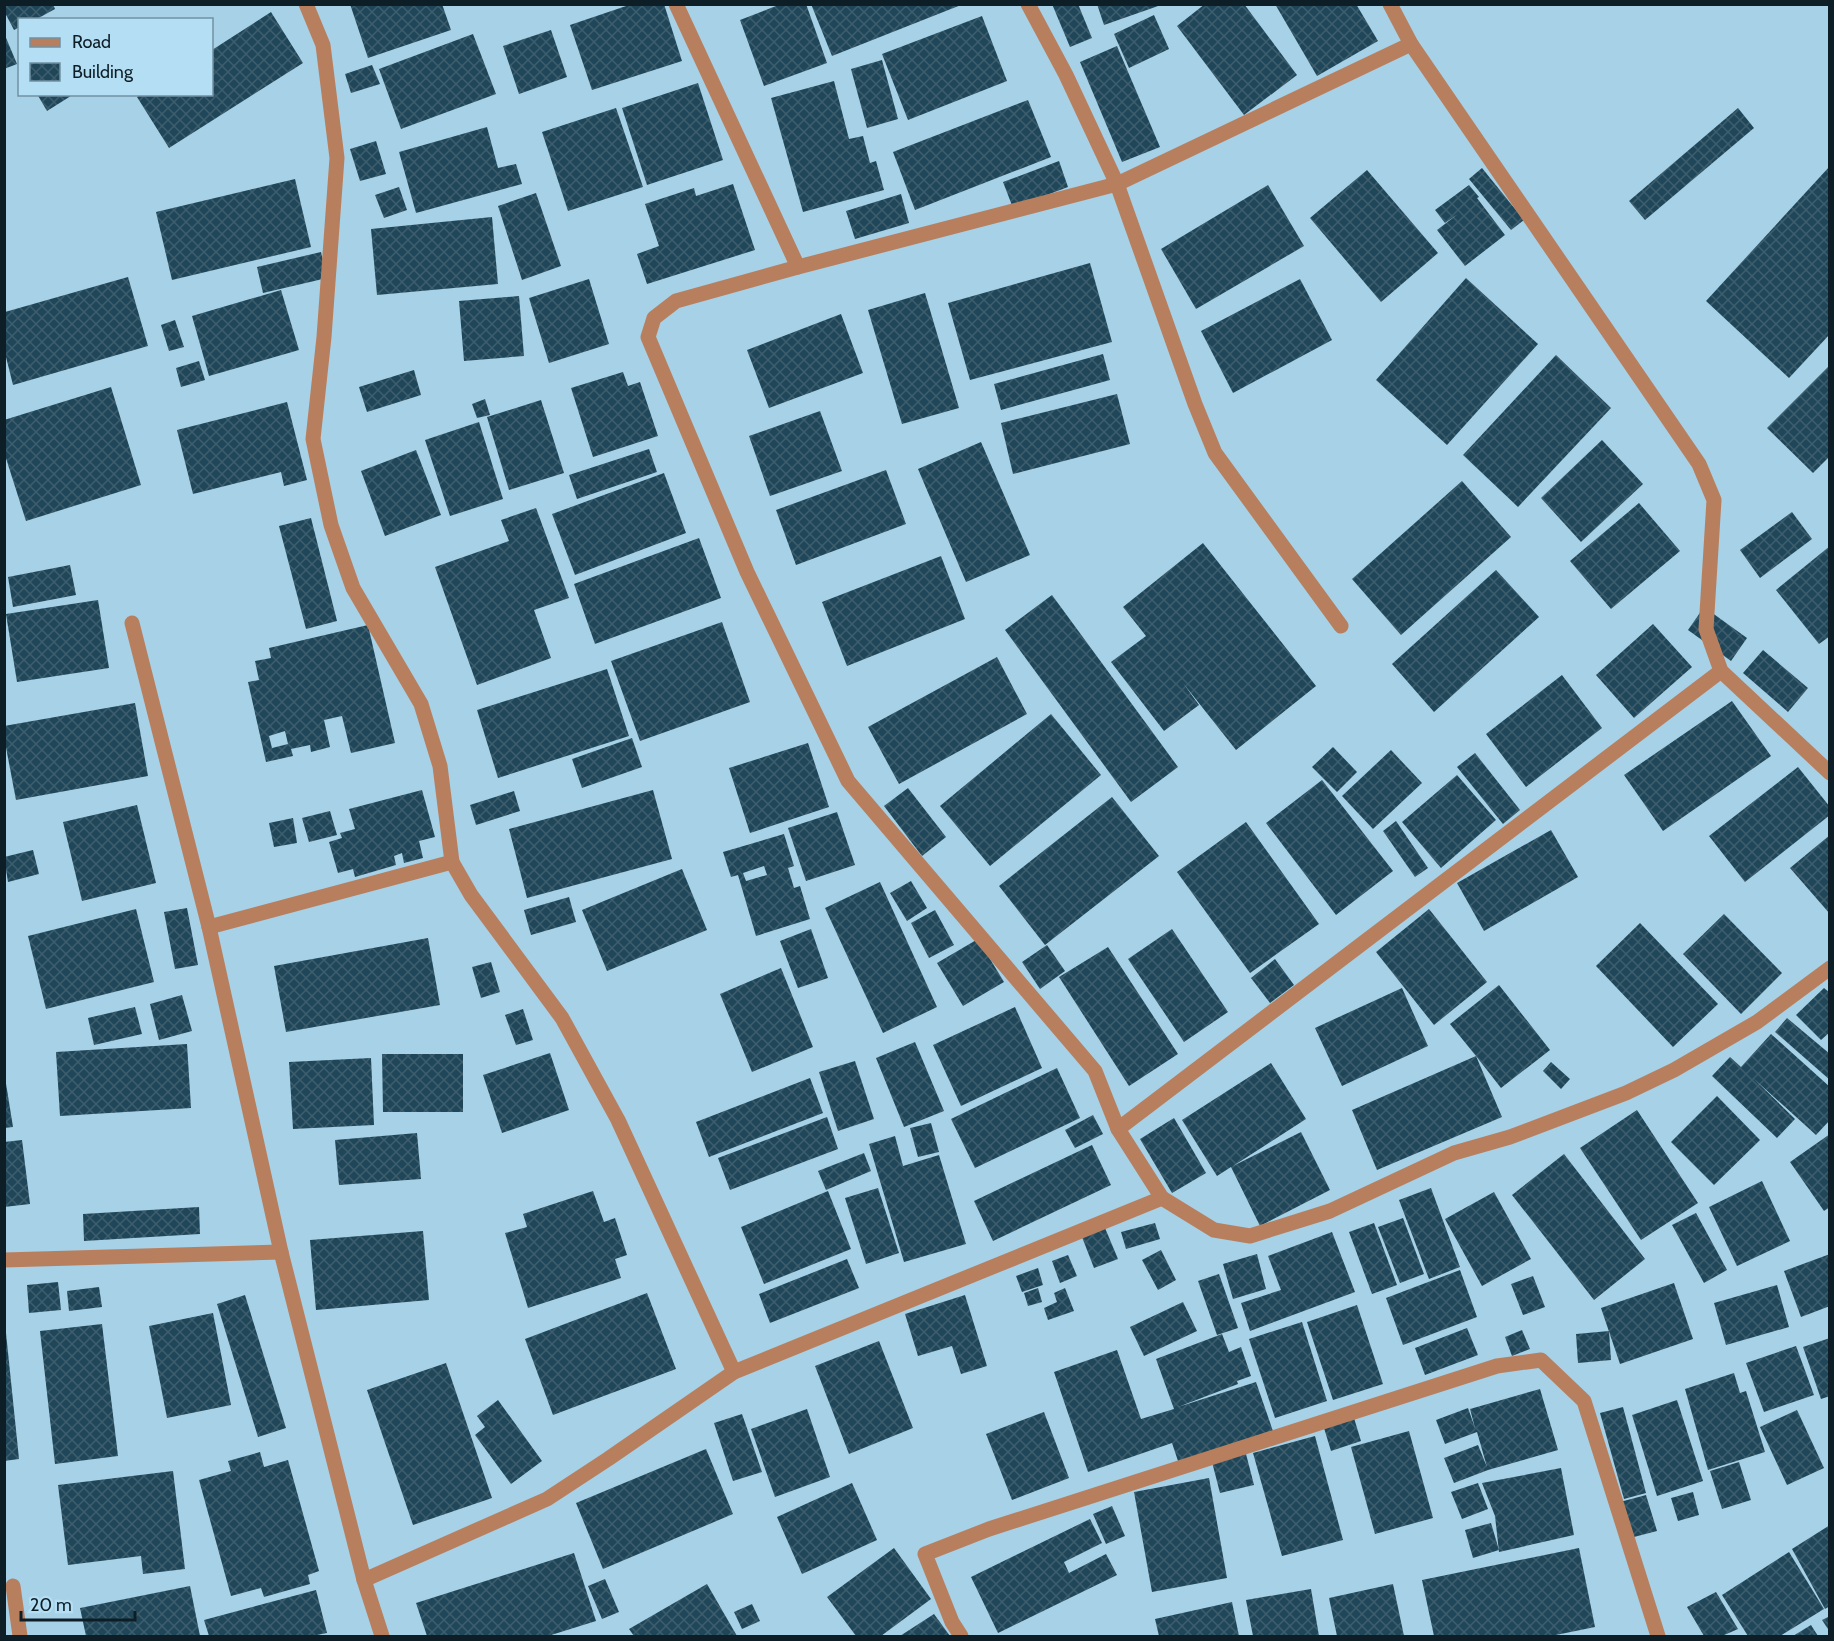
<svg xmlns="http://www.w3.org/2000/svg" width="1834" height="1641" font-family="Cabin,sans-serif">
<style>
.building{fill:url(#building-cross-hatch);fill-rule:evenodd}
.lines{fill:none;stroke-linecap:round;stroke-linejoin:round}
.minor{stroke:#b87f5f;stroke-width:15}
</style>
<defs>
<pattern id="building-cross-hatch" width="8" height="8" patternUnits="userSpaceOnUse" patternTransform="scale(1.5)"><rect width="8" height="8" fill="#204759"/><path d="M0 0l8 8M0 8l8-8" fill="none" stroke="#3e5e6d"/></pattern>
</defs>
<rect width="100%" height="100%" fill="#a7d1e6"/>
<!-- building -->
<g class="building">
<path d="M10 4H53L55 9 35 20H20V27L14 30 4 11V7Z"/>
<path d="M350 4H442L451 30 368 58Z"/>
<path d="M632 4H664L682 61 592 90 570 25Z"/>
<path d="M781 4H806L827 63 764 86 740 20Z"/>
<path d="M811 4H961V5L832 56Z"/>
<path d="M1052 4H1078L1092 38 1070 47Z"/>
<path d="M1097 4H1161V5L1104 25Z"/>
<path d="M1205 4H1244L1297 75 1244 115 1177 26Z"/>
<path d="M1275 4H1356L1378 41 1317 76Z"/>
<path d="M271 12 303 63 169 148 137 97 141 94H212V50Z"/>
<path d="M1154 15 1169 49 1129 68 1114 34Z"/>
<path d="M982 16 1007 81 908 120 882 54Z"/>
<path d="M551 30 567 77 519 94 503 46Z"/>
<path d="M4 33 17 64 4 69Z"/>
<path d="M473 34 496 94 401 129 379 69Z"/>
<path d="M1117 46 1160 147 1122 162 1080 62Z"/>
<path d="M882 60 898 119 867 128 851 69Z"/>
<path d="M372 65 380 84 351 93 345 74Z"/>
<path d="M834 81 849 139 863 136 870 163 876 161 884 190 803 212 771 98Z"/>
<path d="M698 83 723 160 647 185 622 108Z"/>
<path d="M37 94H74L47 111Z"/>
<path d="M1028 100 1051 157 915 210 893 152Z"/>
<path d="M616 108 643 187 568 211 542 132Z"/>
<path d="M1738 108 1754 128 1645 220 1629 201Z"/>
<path d="M487 127 498 168 516 164 522 184 416 213 399 152Z"/>
<path d="M376 141 386 174 360 181 350 149Z"/>
<path d="M1059 161 1068 187 1013 208 1003 182Z"/>
<path d="M1830 166V334L1789 378 1706 301Z"/>
<path d="M1482 168 1524 220 1511 230 1469 179Z"/>
<path d="M1367 170 1438 253 1381 302 1310 218Z"/>
<path d="M295 179 311 247 172 280 156 212Z"/>
<path d="M733 184 755 250 647 284 637 254 659 246 645 204 694 188 696 196Z"/>
<path d="M1268 185 1304 246 1196 309 1161 249Z"/>
<path d="M1469 185 1479 197 1477 198 1505 235 1465 266 1437 230 1458 214 1445 223 1435 210Z"/>
<path d="M399 187 407 210 384 218 375 195Z"/>
<path d="M536 193 561 266 522 280 498 206Z"/>
<path d="M901 194 909 223 855 239 846 211Z"/>
<path d="M492 217 498 284 377 295 371 229Z"/>
<path d="M321 252 327 278 263 293 257 267Z"/>
<path d="M1090 263 1112 342 970 380 948 303Z"/>
<path d="M128 277 148 346 13 385 5 353V312Z"/>
<path d="M1466 278 1538 344 1447 445 1376 380Z"/>
<path d="M589 279 609 344 549 363 529 298Z"/>
<path d="M1300 279 1332 340 1233 393 1201 331Z"/>
<path d="M281 290 299 350 209 376 192 316Z"/>
<path d="M925 293 959 408 902 424 868 310Z"/>
<path d="M519 296 524 356 464 361 459 301Z"/>
<path d="M841 314 863 373 769 408 747 350Z"/>
<path d="M175 320 184 347 169 351 161 325Z"/>
<path d="M1103 354 1110 380 1001 410 994 384Z"/>
<path d="M1556 355 1611 408 1518 507 1463 455Z"/>
<path d="M199 361 205 380 181 387 176 368Z"/>
<path d="M1830 365V456L1813 473 1767 428Z"/>
<path d="M414 370 421 395 367 412 359 387Z"/>
<path d="M623 372 628 386 640 382 658 436 593 457 571 388Z"/>
<path d="M111 387 141 485 26 521 4 452V420Z"/>
<path d="M1117 394 1130 444 1013 474 1001 423Z"/>
<path d="M485 399 490 415 477 418 472 404Z"/>
<path d="M541 400 564 473 509 490 487 417Z"/>
<path d="M287 402 307 480 284 486 281 472 193 494 177 430Z"/>
<path d="M820 411 842 471 770 496 749 436Z"/>
<path d="M479 422 503 499 450 516 425 440Z"/>
<path d="M1602 440 1643 484 1581 542 1541 498Z"/>
<path d="M981 442 1030 555 966 582 918 469Z"/>
<path d="M649 449 657 472 577 499 569 475Z"/>
<path d="M416 450 441 515 385 536 361 471Z"/>
<path d="M886 470 906 524 796 565 776 510Z"/>
<path d="M664 473 686 533 575 575 552 514Z"/>
<path d="M1462 481 1511 537 1401 635 1352 579Z"/>
<path d="M1639 503 1680 551 1611 609 1570 561Z"/>
<path d="M536 508 569 598 534 610 551 658 477 685 435 567 509 541 501 520Z"/>
<path d="M1792 512 1812 539 1760 578 1740 550Z"/>
<path d="M311 518 337 621 306 629 279 526Z"/>
<path d="M699 538 721 598 595 644 574 584Z"/>
<path d="M1203 543 1316 686 1236 750 1183 683 1199 705 1164 731 1111 662 1146 636 1123 607Z"/>
<path d="M1830 546V636L1819 644 1776 590Z"/>
<path d="M941 556 965 619 847 666 822 602Z"/>
<path d="M70 565 76 595 13 607 8 577Z"/>
<path d="M1496 570 1539 617 1434 712 1392 664Z"/>
<path d="M1052 595 1178 767 1131 802 1005 630Z"/>
<path d="M98 600 109 668 17 682 6 614Z"/>
<path d="M1704 607 1747 638 1731 661 1688 630Z"/>
<path d="M722 622 750 702 640 741 611 661Z"/>
<path d="M1653 624 1692 667 1634 718 1596 675Z"/>
<path d="M368 625 395 743 351 753 342 716 324 720 330 747 311 752 310 745 291 749 293 756 266 762 248 682 259 680 255 661 271 658 269 648ZM285 731 288 744 272 748 269 736Z"/>
<path d="M1763 650 1808 688 1788 712 1743 673Z"/>
<path d="M997 657 1027 714 899 784 868 727Z"/>
<path d="M607 669 629 736 498 778 477 710Z"/>
<path d="M1562 675 1602 728 1526 787 1486 734Z"/>
<path d="M1732 701 1771 756 1663 831 1624 775Z"/>
<path d="M135 703 148 776 16 800 4 737V726Z"/>
<path d="M1051 714 1101 775 990 866 940 806Z"/>
<path d="M632 738 642 767 582 788 572 759Z"/>
<path d="M808 743 829 807 750 833 729 768Z"/>
<path d="M1333 747 1357 772 1337 792 1312 767Z"/>
<path d="M1391 750 1422 783 1373 829 1342 796Z"/>
<path d="M1475 753 1520 810 1503 824 1457 767Z"/>
<path d="M1798 767 1830 807V815L1745 882 1709 836Z"/>
<path d="M1457 775 1496 820 1441 868 1402 822Z"/>
<path d="M1322 780 1393 871 1336 915 1266 823Z"/>
<path d="M908 788 946 837 922 856 884 806Z"/>
<path d="M422 790 435 837 419 841 423 858 404 863 402 853 394 856 396 865 355 877 353 869 338 873 329 842 342 838 340 833 355 829 349 809Z"/>
<path d="M653 790 672 859 527 898 509 829Z"/>
<path d="M514 791 520 811 476 825 470 805Z"/>
<path d="M1112 797 1159 856 1045 945 999 886Z"/>
<path d="M137 805 156 883 82 901 63 822Z"/>
<path d="M330 811 337 835 309 842 302 818Z"/>
<path d="M837 812 855 865 806 881 788 828Z"/>
<path d="M293 818 297 843 274 847 269 823Z"/>
<path d="M1396 821 1428 868 1415 877 1383 831Z"/>
<path d="M1246 822 1319 924 1250 973 1177 872Z"/>
<path d="M1551 830 1578 877 1484 931 1457 883Z"/>
<path d="M784 834 794 866 788 868 794 888 800 886 810 919 756 936 738 875 731 877 723 852ZM764 866 767 875 746 881 743 873Z"/>
<path d="M1830 835V914L1790 868Z"/>
<path d="M33 850 39 874 8 882 4 857Z"/>
<path d="M682 869 707 930 607 971 582 910Z"/>
<path d="M911 881 927 908 907 921 890 893Z"/>
<path d="M880 882 937 1007 883 1033 825 908Z"/>
<path d="M569 897 576 922 531 935 524 910Z"/>
<path d="M187 908 198 965 175 969 164 912Z"/>
<path d="M136 909 154 982 46 1009 28 936Z"/>
<path d="M1429 909 1487 982 1434 1025 1376 952Z"/>
<path d="M935 910 954 945 929 958 911 923Z"/>
<path d="M1724 914 1782 973 1741 1014 1683 954Z"/>
<path d="M1640 923 1718 1004 1673 1047 1596 966Z"/>
<path d="M811 929 828 978 798 988 780 941Z"/>
<path d="M1172 929 1228 1012 1184 1042 1128 959Z"/>
<path d="M428 938 440 1005 286 1032 274 966Z"/>
<path d="M978 939 1004 982 963 1006 937 963Z"/>
<path d="M1047 945 1065 971 1040 989 1022 962Z"/>
<path d="M1108 947 1178 1054 1129 1086 1059 977Z"/>
<path d="M1275 959 1294 985 1270 1003 1251 978Z"/>
<path d="M491 962 500 992 481 998 472 967Z"/>
<path d="M781 968 813 1047 752 1072 720 994Z"/>
<path d="M1499 985 1550 1050 1501 1088 1476 1056 1502 1117 1377 1170 1352 1110 1476 1056 1450 1024Z"/>
<path d="M1402 988 1428 1046 1342 1086 1315 1028Z"/>
<path d="M1824 988 1830 993V1032L1821 1040 1796 1015Z"/>
<path d="M182 995 192 1031 159 1040 150 1004Z"/>
<path d="M135 1007 142 1034 94 1045 88 1018Z"/>
<path d="M1015 1007 1042 1068 961 1106 933 1045Z"/>
<path d="M523 1009 533 1040 516 1045 505 1015Z"/>
<path d="M1787 1018 1830 1054V1080L1775 1032Z"/>
<path d="M1771 1034 1830 1087V1120L1816 1135 1753 1078 1795 1119 1777 1138 1712 1076 1730 1057 1741 1067Z"/>
<path d="M915 1042 944 1111 904 1127 876 1058Z"/>
<path d="M187 1044 191 1108 60 1116 56 1052Z"/>
<path d="M550 1053 569 1110 502 1133 483 1075Z"/>
<path d="M382 1054H463V1112H383Z"/>
<path d="M371 1058 374 1125 293 1129 289 1062Z"/>
<path d="M855 1061 874 1119 838 1131 819 1072Z"/>
<path d="M1551 1062 1570 1079 1561 1089 1543 1071Z"/>
<path d="M1271 1063 1306 1119 1233 1166 1301 1132 1330 1190 1260 1226 1231 1167 1217 1176 1182 1120Z"/>
<path d="M1057 1068 1080 1118 975 1168 951 1119Z"/>
<path d="M4 1071 13 1127 4 1128Z"/>
<path d="M810 1078 823 1113 709 1157 696 1122Z"/>
<path d="M1717 1096 1760 1140 1714 1185 1671 1142Z"/>
<path d="M1637 1110 1698 1203 1641 1240 1580 1148Z"/>
<path d="M1093 1115 1103 1134 1075 1148 1065 1130Z"/>
<path d="M827 1117 838 1149 730 1190 718 1158Z"/>
<path d="M1174 1118 1206 1173 1172 1193 1140 1139Z"/>
<path d="M931 1123 939 1152 918 1157 910 1128Z"/>
<path d="M417 1133 421 1179 339 1185 335 1140Z"/>
<path d="M1830 1134V1207L1824 1211 1790 1162Z"/>
<path d="M895 1136 903 1166 939 1155 966 1244 904 1262 869 1144Z"/>
<path d="M22 1140 30 1204 4 1207V1142Z"/>
<path d="M1092 1145 1111 1185 993 1241 974 1201Z"/>
<path d="M864 1153 871 1171 826 1190 818 1171Z"/>
<path d="M1564 1154 1645 1259 1594 1300 1512 1195Z"/>
<path d="M1762 1181 1790 1241 1737 1266 1709 1207Z"/>
<path d="M878 1188 899 1253 866 1264 845 1198Z"/>
<path d="M1431 1188 1460 1267 1429 1279 1399 1200Z"/>
<path d="M593 1191 604 1222 615 1218 627 1255 615 1259 621 1278 528 1308 505 1233 527 1227 523 1214Z"/>
<path d="M828 1191 851 1249 764 1284 741 1227Z"/>
<path d="M1494 1192 1531 1259 1482 1286 1445 1219Z"/>
<path d="M199 1207 200 1234 84 1241 83 1214Z"/>
<path d="M1696 1213 1727 1270 1704 1283 1672 1225Z"/>
<path d="M1403 1218 1424 1274 1400 1283 1378 1227Z"/>
<path d="M1155 1223 1160 1239 1126 1249 1121 1232Z"/>
<path d="M1374 1223 1397 1285 1372 1294 1349 1232Z"/>
<path d="M1105 1228 1118 1259 1094 1268 1082 1237Z"/>
<path d="M423 1231 429 1300 316 1310 310 1240Z"/>
<path d="M1332 1232 1355 1292 1250 1331 1241 1303 1281 1290 1268 1256Z"/>
<path d="M1161 1250 1176 1280 1158 1290 1142 1260Z"/>
<path d="M1257 1254 1266 1289 1233 1299 1223 1264Z"/>
<path d="M1830 1254V1306L1801 1317 1784 1271Z"/>
<path d="M1068 1255 1077 1276 1060 1283 1052 1261Z"/>
<path d="M847 1259 859 1288 770 1323 759 1294Z"/>
<path d="M1038 1268 1043 1285 1022 1292 1016 1276Z"/>
<path d="M1460 1270 1477 1317 1403 1345 1386 1298Z"/>
<path d="M1219 1274 1238 1328 1217 1335 1198 1281Z"/>
<path d="M1533 1276 1545 1307 1523 1315 1511 1284Z"/>
<path d="M58 1282 61 1310 29 1313 27 1285Z"/>
<path d="M1674 1283 1693 1339 1620 1364 1601 1308Z"/>
<path d="M1777 1285 1789 1327 1726 1345 1714 1303Z"/>
<path d="M99 1287 102 1307 69 1311 67 1291Z"/>
<path d="M1038 1288 1042 1302 1028 1306 1024 1293Z"/>
<path d="M1065 1288 1074 1311 1048 1320 1044 1308 1057 1302 1054 1293Z"/>
<path d="M647 1293 676 1369 553 1415 525 1339Z"/>
<path d="M245 1295 286 1428 258 1437 217 1304Z"/>
<path d="M965 1295 987 1366 961 1374 952 1346 918 1356 905 1314Z"/>
<path d="M1183 1302 1197 1331 1144 1356 1130 1327Z"/>
<path d="M1357 1305 1383 1384 1333 1400 1307 1322Z"/>
<path d="M213 1313 231 1405 167 1418 149 1326Z"/>
<path d="M1302 1322 1327 1401 1275 1418 1249 1339Z"/>
<path d="M102 1324 118 1456 55 1464 40 1331Z"/>
<path d="M1467 1328 1478 1355 1425 1375 1415 1348Z"/>
<path d="M1522 1330 1530 1349 1512 1356 1505 1337Z"/>
<path d="M1609 1331 1611 1360 1578 1363 1576 1334Z"/>
<path d="M4 1333H6L19 1459 4 1461Z"/>
<path d="M1222 1334 1229 1352 1241 1347 1251 1376 1237 1381 1238 1384 1178 1407 1256 1382 1274 1434 1179 1464 1172 1443 1088 1472 1054 1372 1117 1350 1141 1419 1174 1409 1156 1359Z"/>
<path d="M1830 1338V1396L1821 1399 1803 1347Z"/>
<path d="M879 1341 913 1428 849 1454 815 1366Z"/>
<path d="M1796 1346 1814 1395 1764 1412 1746 1363Z"/>
<path d="M446 1363 492 1498 413 1525 367 1390Z"/>
<path d="M1734 1373 1740 1393 1746 1391 1765 1452 1708 1470 1685 1389Z"/>
<path d="M1540 1389 1558 1450 1488 1470 1454 1483 1444 1458 1478 1445 1487 1467 1477 1432 1445 1444 1436 1420 1468 1408 1475 1428 1470 1409Z"/>
<path d="M498 1400 542 1461 511 1484 475 1435 485 1427 477 1416Z"/>
<path d="M1677 1400 1703 1481 1657 1496 1632 1415Z"/>
<path d="M1623 1407 1646 1493 1624 1499 1600 1413Z"/>
<path d="M807 1409 830 1477 775 1497 751 1429Z"/>
<path d="M1797 1410 1824 1468 1787 1485 1760 1427Z"/>
<path d="M1044 1412 1069 1478 1012 1500 986 1434Z"/>
<path d="M742 1414 762 1472 733 1481 714 1423Z"/>
<path d="M1354 1418 1361 1441 1331 1451 1324 1428Z"/>
<path d="M1409 1431 1433 1518 1375 1534 1351 1447Z"/>
<path d="M1315 1436 1343 1540 1282 1556 1253 1453Z"/>
<path d="M706 1449 733 1514 603 1569 576 1503Z"/>
<path d="M260 1452 264 1467 288 1460 319 1571 308 1575 310 1584 264 1597 261 1588 231 1596 199 1480 231 1471 228 1461Z"/>
<path d="M1246 1454 1254 1485 1220 1493 1212 1462Z"/>
<path d="M1739 1462 1751 1500 1722 1509 1710 1471Z"/>
<path d="M1561 1468 1574 1535 1499 1552 1495 1516 1482 1483Z"/>
<path d="M173 1471 185 1569 143 1574 141 1556 68 1565 58 1485Z"/>
<path d="M1209 1478 1227 1578 1152 1592 1134 1492Z"/>
<path d="M852 1483 877 1540 802 1574 777 1517Z"/>
<path d="M1478 1483 1488 1509 1462 1519 1451 1492Z"/>
<path d="M1693 1492 1699 1515 1678 1521 1671 1498Z"/>
<path d="M1646 1495 1657 1531 1630 1538 1620 1502Z"/>
<path d="M1112 1506 1125 1536 1106 1544 1093 1514Z"/>
<path d="M1090 1519 1102 1543 1064 1562 1069 1573 1106 1554 1117 1575 998 1633 971 1577Z"/>
<path d="M1491 1523 1499 1550 1473 1558 1465 1530Z"/>
<path d="M1830 1525V1606L1825 1609 1792 1549Z"/>
<path d="M894 1548 931 1599 881 1636H856L827 1597Z"/>
<path d="M1579 1548 1595 1627 1551 1636H1434L1422 1580Z"/>
<path d="M1789 1552 1824 1609 1780 1636H1748L1722 1595Z"/>
<path d="M574 1553 596 1621 548 1636H427L416 1603Z"/>
<path d="M605 1579 619 1612 602 1619 588 1586Z"/>
<path d="M707 1584 737 1636H634L629 1629Z"/>
<path d="M1393 1584 1404 1636H1337L1329 1598Z"/>
<path d="M190 1586 200 1636H86L80 1608Z"/>
<path d="M1311 1589 1319 1636H1253L1246 1600Z"/>
<path d="M316 1590 327 1633 312 1636H209L204 1620Z"/>
<path d="M1716 1592 1738 1629 1722 1636H1704L1687 1607Z"/>
<path d="M1232 1602 1239 1636H1159L1155 1619Z"/>
<path d="M752 1604 760 1621 742 1629 734 1612Z"/>
<path d="M934 1614 950 1636H900Z"/>
<path d="M1830 1616V1632L1822 1620Z"/>
<path d="M1811 1625 1818 1636H1793Z"/>
</g>
<g class="lines">
<!-- minor -->
<g class="minor">
<path d="M306 4 323 45 337 158 324 337 313 439 331 525 353 588 421 704 440 766 452 862 471 895 562 1018 618 1120 734 1372"/>
<path d="M676 4 798 267"/>
<path d="M1028 4 1066 75 1117 184 1195 404 1215 453 1341 626"/>
<path d="M1390 4 1411 44 1699 464 1714 500 1706 629 1721 671 1830 773"/>
<path d="M1411 44 1117 184 798 267 676 301 654 318 648 337 747 572 848 781 1095 1071 1118 1129 1162 1198 1214 1230 1250 1236 1330 1211 1454 1153 1510 1137 1626 1093 1674 1070 1757 1022 1830 968"/>
<path d="M132 623 209 927 281 1252 364 1580 382 1636"/>
<path d="M209 927 452 862"/>
<path d="M1118 1129 1721 671"/>
<path d="M4 1260 281 1252"/>
<path d="M364 1580 547 1499 608 1459 734 1372 1162 1198"/>
<path d="M13 1586 20 1636"/>
<path d="M961 1636 952 1622 925 1554 989 1529 1497 1366 1541 1360 1584 1401 1658 1636"/>
</g>
</g>
<!-- border -->
<rect width="1834" height="1641" fill="none" stroke="#0e1e26" stroke-width="12"/>
<!-- legend -->
<rect x="18" y="18" width="195" height="78" fill="#b4def4" stroke="#7291a2" stroke-width="1.5"/>
<rect x="30" y="38" width="30" height="9" fill="#b87f5f" stroke="#7291a2" stroke-width="1.5"/>
<text x="72" y="48" font-size="18" fill="#0e1e26">Road</text>
<rect x="30" y="63" width="30" height="18" fill="url(#building-cross-hatch)" stroke="#7291a2" stroke-width="1.5"/>
<text x="72" y="78" font-size="18" fill="#0e1e26">Building</text>
<!-- scale -->
<path d="M21 1611v9h114v-9" fill="none" stroke="#0e1e26" stroke-width="3"/>
<text x="30" y="1611" font-size="18" fill="#0e1e26" stroke="#b4def4" stroke-width="4.5" paint-order="stroke">20 m</text>
</svg>
